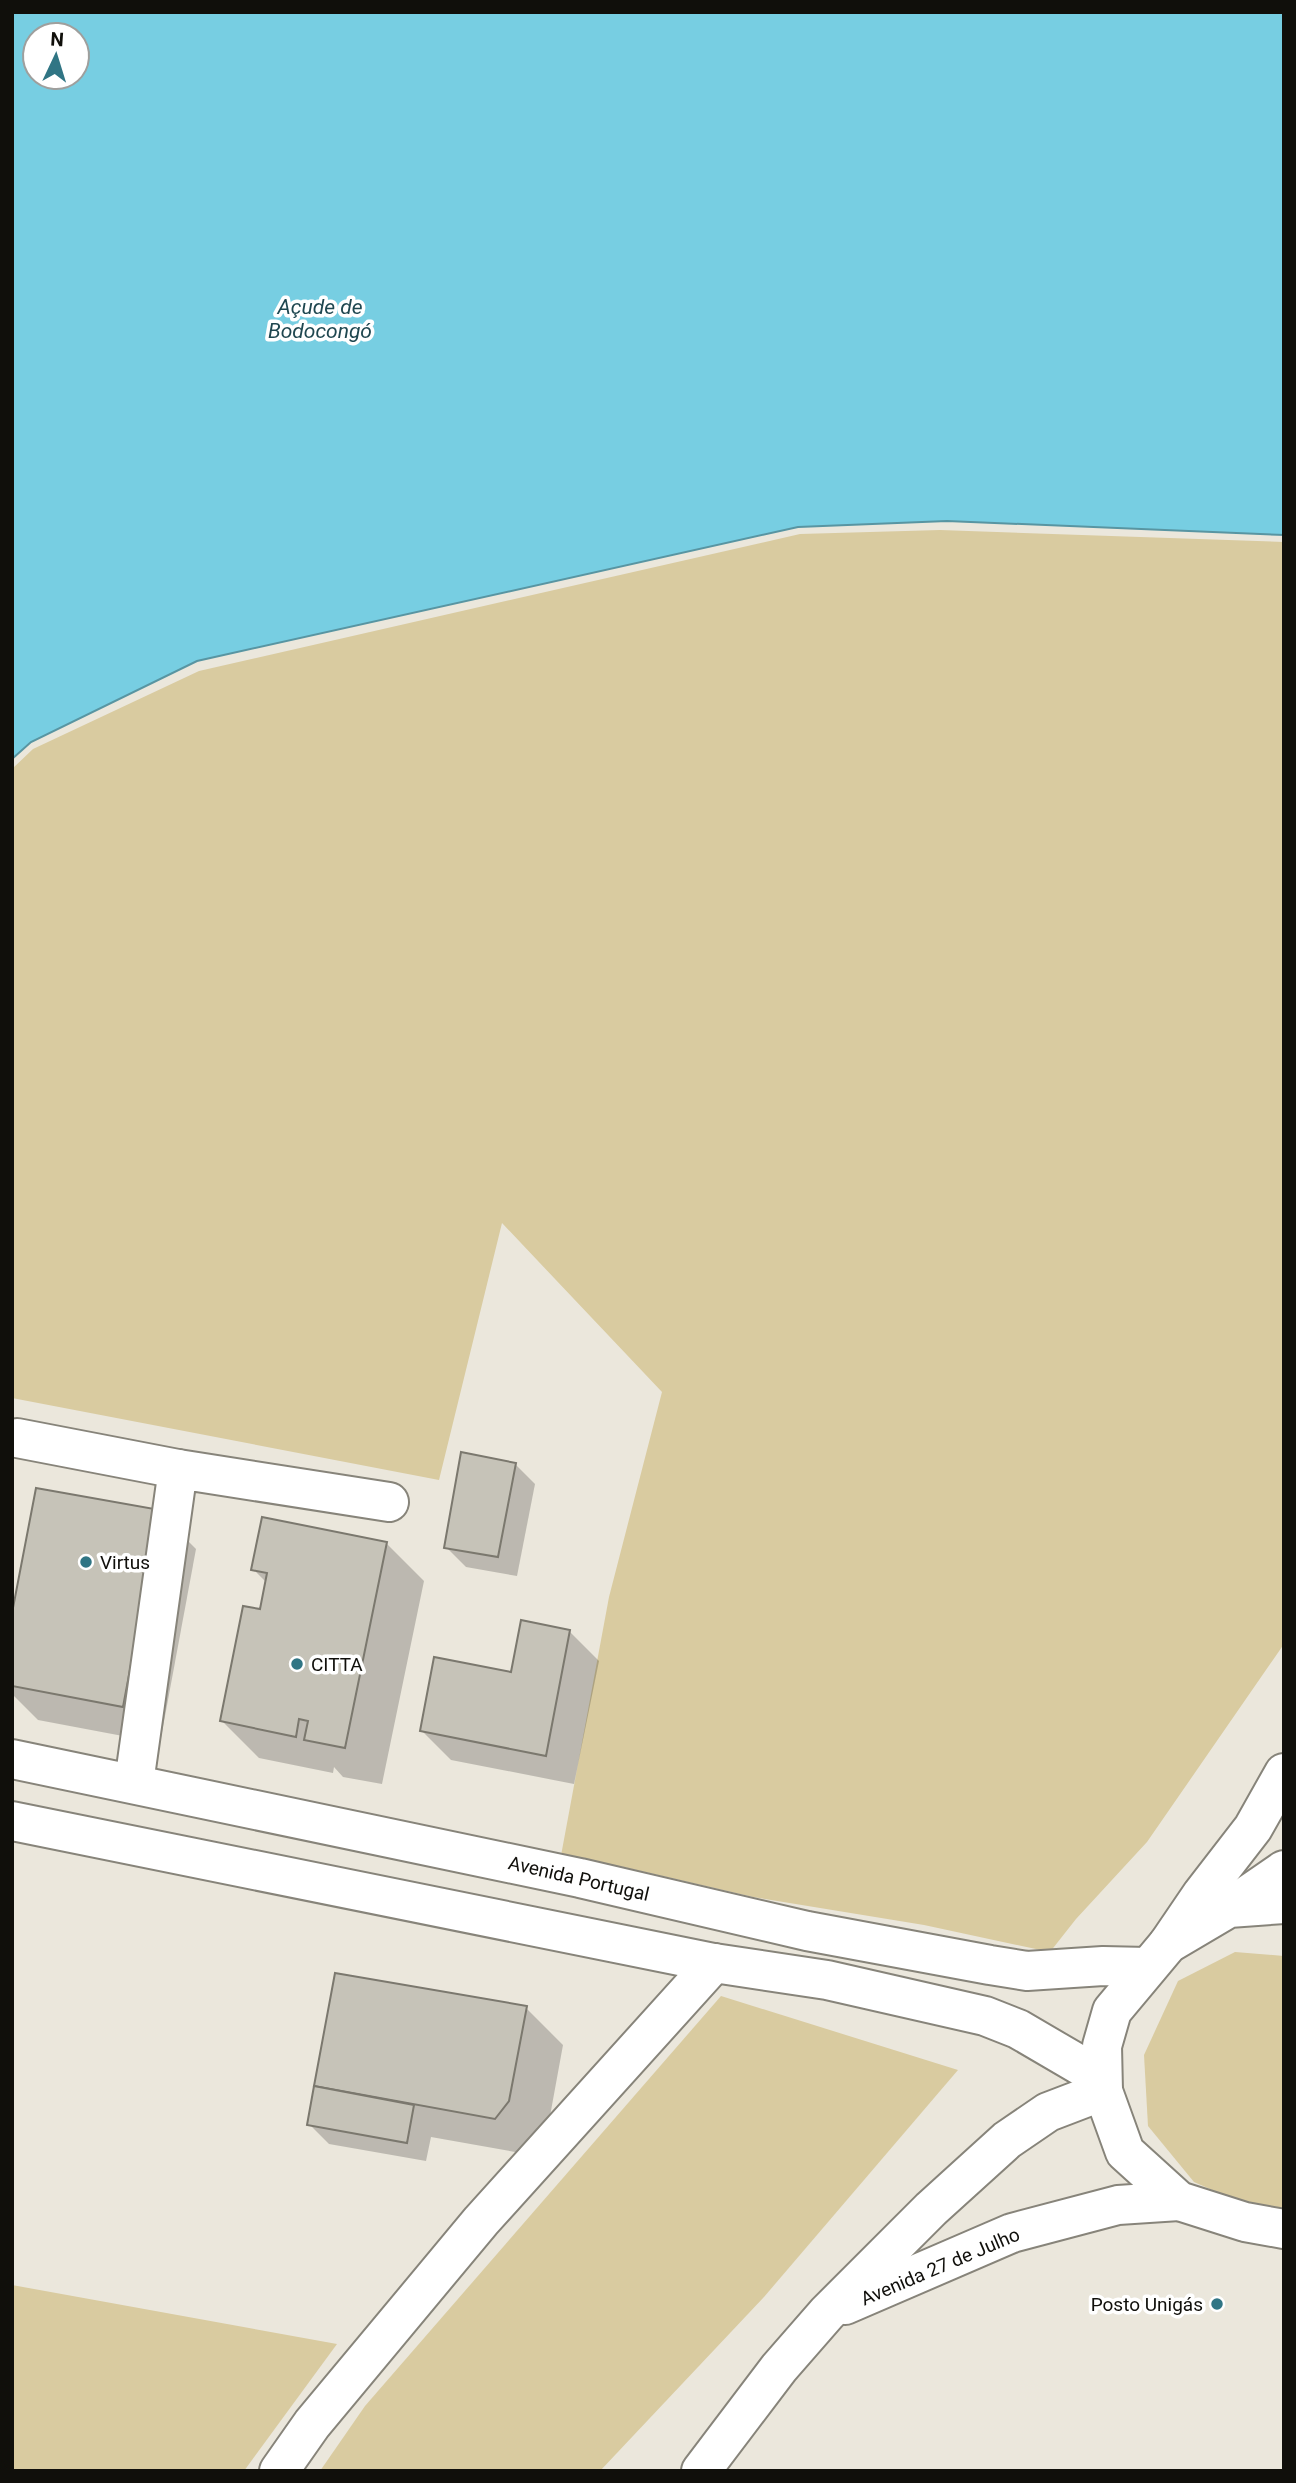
<svg xmlns="http://www.w3.org/2000/svg" width="1296" height="2483" font-family="Roboto,sans-serif">
<style>
.green{fill:#d9cba0}
.water{fill:#77cee2;stroke:#5895a2;stroke-width:2;fill-rule:evenodd}
.shadow{fill:#0003}
.building{fill:#c6c3b8;stroke:#7b786e;stroke-width:2}
.lines{fill:none;stroke-linecap:round;stroke-linejoin:round}
.minor-casing{stroke:#87847a;stroke-width:42}
.major-casing{stroke:#87847a;stroke-width:42}
.minor{stroke:#fff;stroke-width:38}
.major{stroke:#fff;stroke-width:38}
.poi-dot{fill:#307584;stroke:#fff;stroke-width:2.5}
.labels{text-anchor:middle;stroke-width:7;stroke-linejoin:round;paint-order:stroke}
.poi-label{font-size:19px;fill:#100f0b;stroke:#fff;text-anchor:start}
.street-label{font-size:19px;fill:#100f0b;stroke:#fff}
.water-label{font-size:21px;font-style:italic;fill:#1f4750;stroke:#fff}
</style>
<rect width="100%" height="100%" fill="#ebe7dc"/>
<!-- green -->
<g class="green">
<path d="M940 530 1284 542V1644L1147 1842 1076 1919 1050 1952 924 1925 753 1897 619 1866 560 1861 609 1597 662 1392 502 1223 439 1480 12 1398V769L33 749 199 671 800 534Z"/>
<path d="M1235 1952 1284 1956V2208L1235 2200 1194 2182 1148 2126 1144 2055 1178 1981Z"/>
<path d="M721 1996 958 2070 764 2297 600 2471H320L365 2406Z"/>
<path d="M12 2285 337 2344 244 2471H12Z"/>
</g>
<!-- water -->
<path class="water" d="M12 12H1284V535L947 521 798 527 197 661 31 742 12 759ZM35 35H77V77H35Z"/>
<!-- shadow -->
<g class="shadow">
<path d="M515 1464 535 1484 517 1576 466 1567 446 1547Z"/>
<path d="M159 1512 196 1549 160 1743 38 1720 12 1694V1622Z"/>
<path d="M387 1544 424 1581 382 1784 343 1777 334 1767 333 1773 259 1758 222 1721 261 1611 267 1583 253 1569Z"/>
<path d="M570 1632 599 1661 574 1784 451 1760 422 1731 512 1674Z"/>
<path d="M526 2008 563 2045 546 2138 532 2155 431 2137 426 2161 329 2144 309 2124 319 2088 316 2086Z"/>
</g>
<!-- building -->
<g class="building">
<path d="M461 1452 516 1463 498 1557 444 1548Z"/>
<path d="M36 1488 160 1510 123 1707 12 1686V1613Z"/>
<path d="M262 1517 387 1542 345 1748 304 1740 308 1721 299 1719 296 1737 220 1721 243 1606 260 1609 267 1573 251 1570Z"/>
<path d="M521 1620 570 1630 546 1756 420 1731 434 1657 511 1672Z"/>
<path d="M335 1973 527 2006 509 2101 495 2119 314 2086Z"/>
<path d="M314 2086 414 2105 407 2143 307 2125Z"/>
</g>
<g class="lines">
<!-- minor casing -->
<g class="minor-casing">
<g id="minor">
<path d="M17 1438 178 1469"/>
<path d="M134 1783 178 1469 389 1502"/>
<path d="M1229 1908 1284 1870"/>
<path d="M1168 1944 1202 1894 1253 1828 1284 1773"/>
<path d="M279 2471 312 2424 481 2221 714 1963"/>
</g>
</g>
<!-- major casing -->
<g class="major-casing">
<g id="major">
<path d="M12 1759 580 1878 807 1931 990 1965 1027 1971 1103 1966 1148 1967"/>
<path d="M12 1821 714 1963 827 1980 985 2016 1018 2029 1102 2078"/>
<path d="M1284 1904 1229 1908 1168 1944 1112 2011 1102 2046 1103 2091 1125 2152 1179 2201 1245 2222 1284 2229"/>
<path d="M845 2305 1012 2233 1118 2205 1179 2201"/>
<path d="M701 2471 779 2368 827 2313 931 2209 1007 2140 1048 2112 1103 2091"/>
</g>
</g>
<!-- minor -->
<use href="#minor" class="minor"/>
<!-- major -->
<use href="#major" class="major"/>
</g>
<!-- markers -->
<g class="poi-dot">
<circle cx="86" cy="1562" r="7"/>
<circle cx="297" cy="1664" r="7"/>
<circle cx="1217" cy="2304" r="7"/>
</g>
<g class="labels">
<!-- poi labels -->
<g class="poi-label">
<text x="100" y="1569">Virtus</text>
<text x="311" y="1671">CITTA</text>
<text x="1203" y="2311" text-anchor="end">Posto Unigás</text>
</g>
<!-- street labels -->
<g class="street-label">
<text transform="translate(579 1878) rotate(13)" y="7">Avenida Portugal</text>
<text transform="translate(940 2266) rotate(-23)" y="7">Avenida 27 de Julho</text>
</g>
<!-- water labels -->
<g class="water-label">
<text x="320" y="314">Açude de<tspan x="320" dy="24">Bodocongó</tspan></text>
</g>
</g>
<!-- border -->
<rect width="1296" height="2483" fill="none" stroke="#100f0b" stroke-width="28"/>
<!-- north arrow -->
<g transform="translate(56 56) rotate(4)"><circle r="33" fill="#ffffff" stroke="#9f9f9d" stroke-width="2"/>
<path d="M0-5L12 26L0 18L-12 26Z" fill="#307584"/>
<text y="-10" font-size="19" font-weight="bold" text-anchor="middle" fill="#100f0b">N</text>
</g>
</svg>
